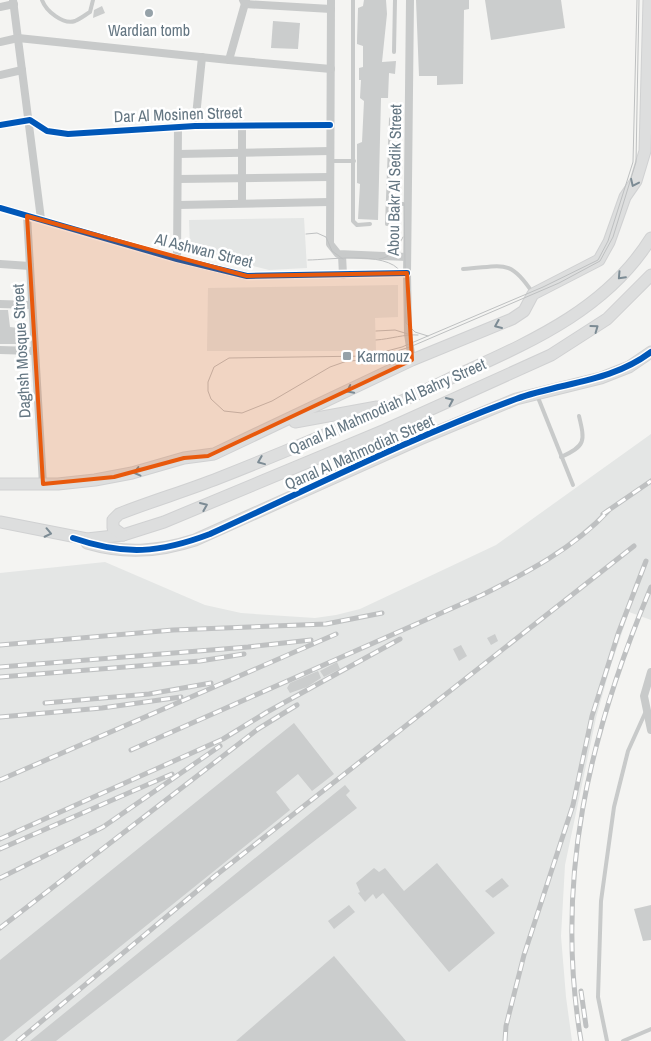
<svg xmlns="http://www.w3.org/2000/svg" width="651" height="1041" font-family="'Archivo Narrow',sans-serif">
<style>
.built{fill:#e4e6e5}
.building{fill:#cbcdcd}
.lines{fill:none;stroke-linecap:round;stroke-linejoin:round}
.secondary-casing{stroke:#d0d1d2;stroke-width:13}
.lane{stroke:#c8caca;stroke-width:4}
.street{stroke:#c8caca;stroke-width:8}
.secondary{stroke:#dddede;stroke-width:11}
.tram{stroke:#bec0c1;stroke-width:1}
.rail-casing{stroke:#bec0c1;stroke-width:5}
.rail{stroke:#fff;stroke-width:3;stroke-dasharray:9;stroke-linecap:butt}
.cycleway-casing{stroke:#fff;stroke-width:9}
.cycleway{stroke:#0057b8;stroke-width:6}
.oneway{stroke:#7c8b94}
.marked{fill:#e8590c;fill-opacity:0.2;stroke:#e8590c;stroke-width:4;stroke-linejoin:round}
.poi-dot{fill:#96a2a9;stroke:#fff;stroke-width:2}
.labels{text-anchor:middle;stroke-width:5;stroke-linejoin:round;paint-order:stroke}
.poi-label{font-size:16px;fill:#647682;stroke:#fff}
.street-label{font-size:16px;fill:#647682;stroke:#fff}
</style>
<rect width="100%" height="100%" fill="#f4f4f2"/>
<!-- built -->
<g class="built">
<path d="M304 218 307 268 269 270 190 250 189 220Z"/>
<path d="M398 285V317L375 318 376 351H207L208 288Z"/>
<path d="M651 434V620L629 612 610 668 596 718 565 865 561 936 566 997 572 1041H0V573L105 562 205 605 241 613 315 618 336 615 360 609 496 545Z"/>
</g>
<!-- building -->
<g class="building">
<path d="M364 0H386L387 14 382 62 396 61 395 74 389 73 388 98H381L378 220 358 219 360 184 357 183V144L362 142 364 101 360 98 361 80H359V68L363 67V46L357 44V41L358 8 363 6Z"/>
<path d="M416 0H469V9L464 10 463 84 437 85V76H419Z"/>
<path d="M485 0H561L565 28 491 40Z"/>
<path d="M102 6 105 13 93 18 94 10Z"/>
<path d="M273 21 300 23 298 49 271 48Z"/>
<path d="M0 310H8L10 327 18 328 19 344H0Z"/>
<path d="M495 634 498 641 491 645 487 638Z"/>
<path d="M461 645 467 656 459 661 453 649Z"/>
<path d="M337 662 340 669 324 677 320 671Z"/>
<path d="M318 671 321 678 307 687 290 693 287 688 290 683Z"/>
<path d="M294 723 334 774 312 791 298 774 276 792 290 810 3 1041H0V960Z"/>
<path d="M345 785 350 791 346 795 357 808 56 1041H30Z"/>
<path d="M437 863 495 933 449 972 383 893 376 899 373 894 365 902 358 893 360 892 356 883 374 868 379 872 385 868 404 891Z"/>
<path d="M502 878 509 886 493 898 485 891Z"/>
<path d="M349 905 355 912 334 929 328 921Z"/>
<path d="M651 905V940L643 941 634 909Z"/>
<path d="M334 956 406 1041H236Z"/>
</g>
<g class="lines">
<!-- secondary casing -->
<g class="secondary-casing">
<g id="secondary">
<path d="M295 422 377 407"/>
<path d="M0 484H58L95 480 132 473 184 458 214 454 412 360 512 319 524 311 533 294 599 260 609 242 625 197 636 181 645 151 649 0"/>
<path d="M0 522 87 539 123 535 164 522 385 430 551 355 607 319 651 275"/>
<path d="M123 535 113 528V520L119 514C152 501 186 491 219 478 297 447 374 415 449 379 525 344 605 312 651 238"/>
<path d="M87 543C124 554 158 552 195 540L420 439 516 399 601 378 629 367 651 352"/>
</g>
</g>
<!-- lane -->
<g class="lane">
<path d="M42 0C46 11 63 25 75 21 80 19 85 15 90 12L93 0"/>
<path d="M353 0V221L357 225 370 224"/>
<path d="M394 52 395 0"/>
<path d="M331 161H354"/>
<path d="M388 204H408"/>
<path d="M387 224 391 119"/>
<path d="M463 269C501 267 509 257 532 292"/>
<path d="M537 395 573 485"/>
<path d="M561 457C586 446 585 441 579 416"/>
<path d="M607 1041 598 997 601 901 614 807 628 751 646 711"/>
<path d="M623 1041 651 1029"/>
</g>
<!-- street -->
<g class="street">
<path d="M13 0 41 219"/>
<path d="M243 0 245 4 331 9"/>
<path d="M331 0 330 244 338 254 407 257"/>
<path d="M410 0 407 273 408 334 412 360"/>
<path d="M0 7 14 4"/>
<path d="M0 42 18 38 229 60 331 69"/>
<path d="M229 60 246 0"/>
<path d="M0 75 22 70"/>
<path d="M0 125 30 120 47 131 68 134 195 126 330 125"/>
<path d="M195 126 202 57"/>
<path d="M178 154 330 151"/>
<path d="M178 179 329 177"/>
<path d="M242 203V126"/>
<path d="M178 205 329 202"/>
<path d="M0 208 177 259 247 276 407 273"/>
<path d="M27 216 43 484"/>
<path d="M342 255 343 275"/>
<path d="M177 259 178 127"/>
<path d="M0 264 30 266"/>
<path d="M0 304 32 305"/>
<path d="M0 350 34 351"/>
<path d="M651 672 644 696 651 730"/>
</g>
<!-- secondary -->
<use href="#secondary" class="secondary"/>
<!-- tram -->
<g class="tram">
<path d="M637 0 633 162 608 241 598 260 543 287 402 347 368 356 229 358 214 367 208 382V391L211 399 224 411 242 413 272 401 330 367 347 361 368 360 410 347 559 283 600 261 613 237 636 162 639 0"/>
<path d="M404 203 406 323 415 332 428 336"/>
<path d="M306 234 317 233 326 237 332 251 343 259"/>
<path d="M379 259C391 258 398 247 403 237"/>
<path d="M308 260C330 260 396 249 403 277"/>
<path d="M376 331 395 330 408 334"/>
<path d="M376 340C391 339 404 334 418 335"/>
</g>
<!-- rail casing -->
<g class="rail-casing">
<g id="rail">
<path d="M603 514 651 481"/>
<path d="M0 645 173 630 326 624 382 613"/>
<path d="M0 667 248 647 311 640"/>
<path d="M0 677 200 661 244 654"/>
<path d="M45 703 149 694 211 683"/>
<path d="M0 717 102 708 181 697"/>
<path d="M131 750 482 595C526 573 574 548 608 511"/>
<path d="M0 780 336 634"/>
<path d="M0 839 223 739 267 712 400 639"/>
<path d="M0 849 172 774"/>
<path d="M0 878 103 827 220 746"/>
<path d="M0 928 258 729 297 705"/>
<path d="M581 991 586 1026"/>
<path d="M18 1041 215 876 634 546"/>
<path d="M505 1041 506 1026 524 955 573 805 592 716 618 634 646 561"/>
<path d="M581 1041C554 880 589 735 651 587"/>
</g>
</g>
<!-- rail -->
<use href="#rail" class="rail"/>
<!-- cycleway casing -->
<g class="cycleway-casing">
<g id="cycleway">
<path d="M0 125 30 120 47 131 68 134 195 126 330 125"/>
<path d="M0 208 177 259 247 276 407 273"/>
<path d="M73 538C125 556 160 553 210 534 311 488 412 437 516 399 562 382 610 383 651 352"/>
</g>
</g>
<!-- cycleway -->
<use href="#cycleway" class="cycleway"/>
</g>
<!-- one-way arrows -->
<defs><path id="oneway-chevron" d="M-2-3.5L2.5 0L-2 3.5" fill="none" stroke-width="1.6" stroke-linecap="round" stroke-linejoin="round" transform="scale(1.25)"/></defs>
<g class="oneway">
<use href="#oneway-chevron" transform="translate(634 183) rotate(115)"/>
<use href="#oneway-chevron" transform="translate(621 276) rotate(133)"/>
<use href="#oneway-chevron" transform="translate(498 325) rotate(157)"/>
<use href="#oneway-chevron" transform="translate(595 328) rotate(-36)"/>
<use href="#oneway-chevron" transform="translate(350 390) rotate(153)"/>
<use href="#oneway-chevron" transform="translate(450 401) rotate(-24)"/>
<use href="#oneway-chevron" transform="translate(261 461) rotate(158)"/>
<use href="#oneway-chevron" transform="translate(137 472) rotate(166)"/>
<use href="#oneway-chevron" transform="translate(204 506) rotate(-23)"/>
<use href="#oneway-chevron" transform="translate(48 533) rotate(12)"/>
</g>
<!-- marked area -->
<path class="marked" d="M27 216 247 276 407 273 412 360 208 456 184 458 114 477 43 484Z"/>
<!-- markers -->
<g class="poi-dot">
<circle cx="149" cy="13" r="5"/>
<rect x="342" y="351" width="10" height="10" rx="2.5"/>
</g>
<g class="labels">
<!-- poi labels -->
<g class="poi-label">
<text x="149" y="36">Wardian tomb</text>
<text x="357" y="362" text-anchor="start">Karmouz</text>
</g>
<!-- street labels -->
<g class="street-label">
<text transform="translate(178 114) rotate(-2)" y="6">Dar Al Mosinen Street</text>
<text transform="translate(394 180) rotate(-89)" y="6">Abou Bakr Al Sedik Street</text>
<text transform="translate(204 250) rotate(14)" y="6">Al Ashwan Street</text>
<text transform="translate(21 351) rotate(-93)" y="6">Daghsh Mosque Street</text>
<text transform="translate(387 406) rotate(-24)" y="6">Qanal Al Mahmodiah Al Bahry Street</text>
<text transform="translate(359 452) rotate(-24)" y="6">Qanal Al Mahmodiah Street</text>
</g>
</g>
</svg>
